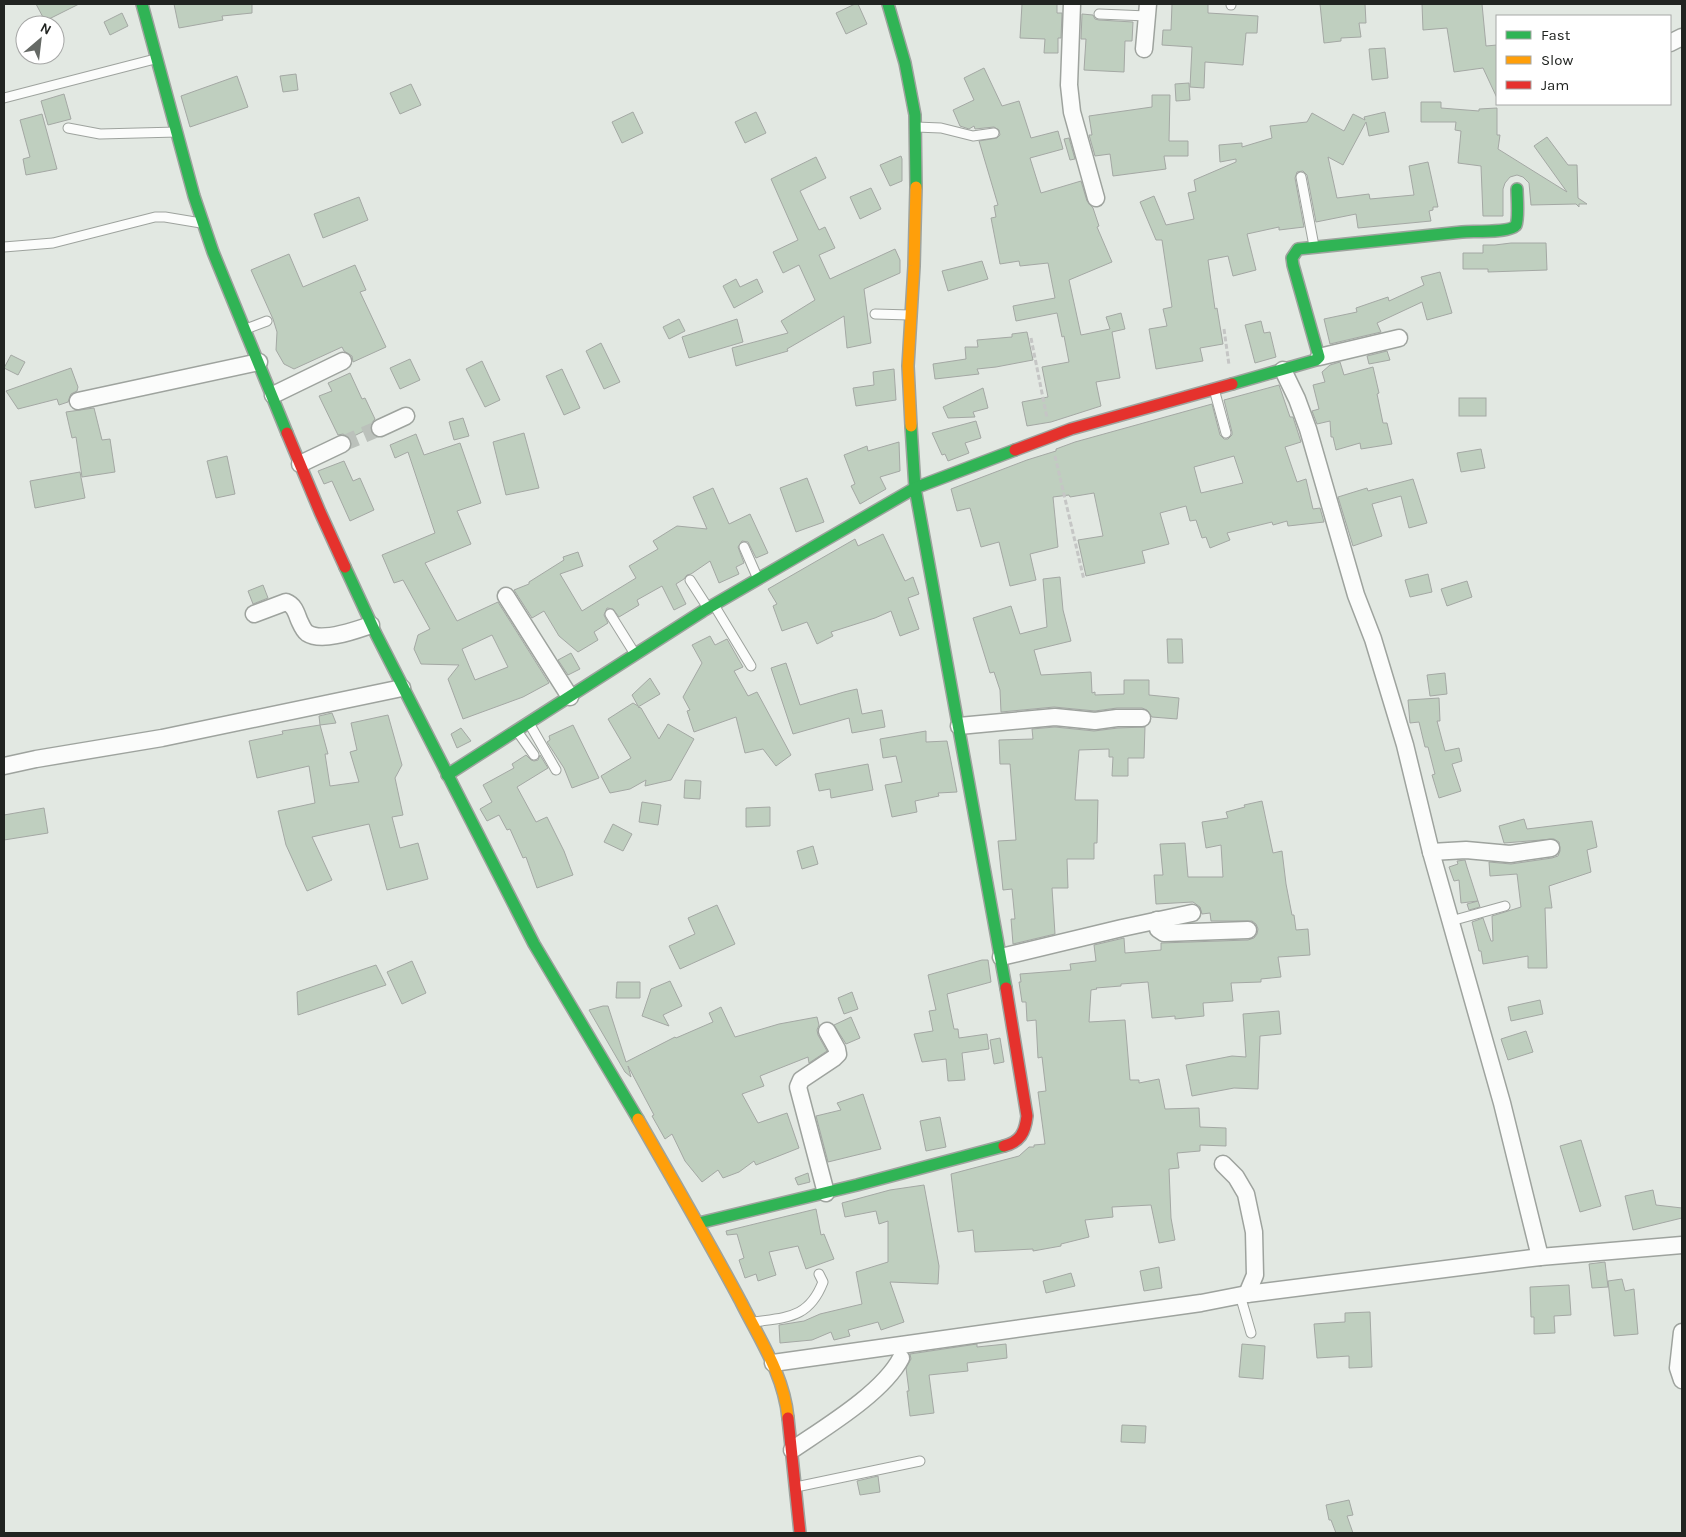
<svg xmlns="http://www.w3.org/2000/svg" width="1686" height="1537" font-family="Karla,sans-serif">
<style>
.building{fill:#bfcfbf;stroke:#a4a8a4;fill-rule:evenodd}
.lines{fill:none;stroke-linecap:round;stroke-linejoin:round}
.street-tunnel{stroke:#bbc1bb;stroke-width:16;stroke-dasharray:16 8;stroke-linecap:butt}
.lane-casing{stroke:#9ea39e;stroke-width:11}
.street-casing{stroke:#9ea39e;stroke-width:19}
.fast-casing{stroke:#9ea39e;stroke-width:14}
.slow-casing{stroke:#9ea39e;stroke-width:14}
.jam-casing{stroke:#9ea39e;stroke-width:14}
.path{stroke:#c5c6c5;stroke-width:3;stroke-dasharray:5 2.5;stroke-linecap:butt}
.lane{stroke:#fbfcfb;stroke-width:9}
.street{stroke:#fbfcfb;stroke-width:16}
.fast{stroke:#30b455;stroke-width:11}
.slow{stroke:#ff9f0a;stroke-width:11}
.jam{stroke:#e5322d;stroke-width:11}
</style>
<rect width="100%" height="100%" fill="#e2e8e2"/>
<!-- building -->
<g class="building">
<path d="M36 4H79L45 21Z"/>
<path d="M174 4H252V13L222 16 223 20 179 28Z"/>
<path d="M855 4H858L867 24 846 34 836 13Z"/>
<path d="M1022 4H1057V13H1062L1061 38H1058V53H1044L1045 39 1020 38Z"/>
<path d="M1172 4H1208V13L1258 16 1257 33H1246L1243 65 1205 62 1204 88 1190 87 1192 47 1162 45 1163 30H1171Z"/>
<path d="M1320 4H1365L1366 23H1359L1361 37 1341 38V41L1324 43Z"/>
<path d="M1422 4H1482L1486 46 1497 45V98L1483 68 1454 72 1447 28 1423 30Z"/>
<path d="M122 13 128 26 110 35 104 22Z"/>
<path d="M1082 14 1093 15 1095 19 1099 20 1133 22 1132 41H1125L1124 72 1084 70 1086 39H1081Z"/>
<path d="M1385 48 1388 78 1372 80 1369 49Z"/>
<path d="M984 68 1002 106 1019 101 1031 138 1058 131 1063 149 1030 158 1041 193 1081 181 1087 201 1093 208 1099 226 1097 227 1112 262 1069 280 1081 335 1110 329 1106 317 1121 313 1125 329 1112 332 1120 378 1096 382 1101 406 1051 422 1027 426 1022 402 1048 397 1042 367 1069 362 1064 336 1062 337 1057 313 1016 321 1013 306 1055 298 1048 263 1020 266 1019 261 1000 264 991 218 996 217 994 206 998 205 979 141 997 138 1000 135 999 130 994 127 975 129 974 126 969 129 960 126 953 110 974 100 964 78Z"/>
<path d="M296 74 298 90 283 92 280 76Z"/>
<path d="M237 76 248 107 190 127 181 96Z"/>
<path d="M1189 83 1190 100 1176 101 1175 84Z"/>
<path d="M411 84 421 105 400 114 390 93Z"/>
<path d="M64 94 71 119 48 125 41 101Z"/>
<path d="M1152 95H1170L1169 141H1188V156H1164L1166 169 1113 176 1110 154 1095 156 1089 135H1092L1089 116 1152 107Z"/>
<path d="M1421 102H1441V108L1479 111V109L1497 108V135H1500L1498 149 1567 192 1534 146 1547 137 1568 165H1577L1578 198 1587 204H1579V207L1576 204 1531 205 1529 183 1523 177 1517 175 1510 177 1505 183 1503 189V216H1483L1481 166 1458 163 1461 131 1455 130 1456 122H1421Z"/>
<path d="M633 112 643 133 622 143 612 122Z"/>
<path d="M756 112 766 133 745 143 735 122Z"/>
<path d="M1385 112 1389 132 1369 136 1366 122 1343 165 1328 157 1337 198 1369 194 1370 199 1414 195 1409 166 1428 162 1438 207H1433V210L1429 211 1431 221 1358 228 1356 214 1316 222 1307 175 1303 171 1297 172 1295 178 1304 227 1279 230V227L1247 234 1256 270 1233 276 1228 256 1208 260 1215 309 1217 308 1223 344 1200 348 1203 361 1156 369 1149 329 1167 326 1163 309 1172 307 1162 240H1156L1140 202 1154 196 1166 225 1194 219 1188 193 1196 191 1194 180 1236 162V159L1220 162 1219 145 1242 143V147L1272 138 1270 126 1307 122 1312 113 1344 131 1353 114 1365 120 1364 117Z"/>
<path d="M42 114 57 169 26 175 23 159 30 157 20 120Z"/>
<path d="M1069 138 1075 159 1070 160 1064 139Z"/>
<path d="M901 156 902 159V181L890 186 880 165Z"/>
<path d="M816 157 826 178 800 191 819 230 825 227 835 248 819 255 830 279 895 249 900 260V273L864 289 871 343 847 348 844 316 787 349 788 351 736 366 732 348 788 333 781 321 815 300 799 265 783 273 773 252 798 240 771 179Z"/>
<path d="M871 188 881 209 860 219 850 197Z"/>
<path d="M359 197 368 220 323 238 314 214Z"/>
<path d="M1511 243H1546L1547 270 1488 272V269H1463V253H1483V245H1495Z"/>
<path d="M289 254 303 287 355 265 366 290 360 292 386 347 353 362 352 356 344 351 342 347 294 369 284 364 276 350 277 332 273 319 251 270Z"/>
<path d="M982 261 988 279 948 291 942 271Z"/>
<path d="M1440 272 1452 313 1427 320 1422 302 1377 323 1381 332 1330 344 1324 319 1357 312 1356 308 1388 297 1389 301 1424 285 1421 277Z"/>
<path d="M736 279 740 287 757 279 763 292 734 308 723 286Z"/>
<path d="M679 319 685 331 669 339 663 327Z"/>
<path d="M737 319 743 342 689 358 682 337Z"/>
<path d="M1261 321 1264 333 1270 332 1276 357 1255 363 1245 325Z"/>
<path d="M1027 332 1033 360 996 367 977 369 979 374 935 379 933 364 966 359 965 347H978L977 340 1012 337V334Z"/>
<path d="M601 343 620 382 604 389 586 351Z"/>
<path d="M1387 351 1390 360 1369 364 1367 356Z"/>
<path d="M11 355 25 362 18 375 4 368Z"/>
<path d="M410 359 420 380 400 389 390 368Z"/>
<path d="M482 361 500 400 485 407 466 369Z"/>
<path d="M1340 362 1344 375 1373 367 1379 393 1377 394 1383 423H1387L1392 444 1361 449 1360 443 1336 450 1333 437H1331L1330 421 1317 424 1312 411 1319 409 1313 385 1325 382 1322 372 1330 365Z"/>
<path d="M71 368 78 387 77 391 71 394 68 402 59 405 57 399 18 409 6 391Z"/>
<path d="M562 369 580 408 564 415 546 376Z"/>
<path d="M894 369 896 400 856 406 853 388 874 385 873 372Z"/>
<path d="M350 373 362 399 365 398 375 419 372 423 370 428 350 438 343 434 338 435 319 396 332 391 328 383Z"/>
<path d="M1279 385 1290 417H1293L1301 442 1285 447 1297 482 1306 479 1313 509 1320 508 1324 522 1288 526 1287 521 1273 525 1272 522 1227 533 1230 540 1210 548 1206 537 1202 538 1196 520 1190 521 1186 506 1160 513 1169 544 1142 551 1145 563 1086 576 1078 540 1103 536 1094 493 1070 497 1069 495 1053 497 1058 547 1030 554 1036 580 1010 586 999 542 981 547 970 508 957 511 951 489 1027 460 1056 451V449L1075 442 1212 404 1220 435 1224 439H1228L1232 435V432L1224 400ZM1234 456 1243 483 1201 493 1194 467Z"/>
<path d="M983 388 988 408 973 412 975 417 948 418 943 407Z"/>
<rect x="1459" y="398" width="27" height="18"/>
<path d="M94 408 102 440 110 439 115 472 82 477 76 437 72 438 66 412Z"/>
<path d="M463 418 469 436 454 440 449 422Z"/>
<path d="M976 421 981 438 965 443 969 453 948 461 945 454 942 455 932 433Z"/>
<path d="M524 433 539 488 506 495 493 442Z"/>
<path d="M416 434 424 455 460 443 481 503 457 511 471 544 425 563 457 621 498 602 549 683 523 697 463 719 448 679 459 665 421 664 414 649 418 635 430 629 403 580 394 583 382 555 435 533 408 452 395 458 390 445ZM492 635 508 667 475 680 462 649Z"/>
<path d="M899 442 900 471 880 477 886 489 860 504 851 486 855 484 844 455 867 446 868 451Z"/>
<path d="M1481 449 1485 468 1461 472 1457 453Z"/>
<path d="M227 456 235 494 216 498 207 461Z"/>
<path d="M344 461 353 481 360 478 374 510 350 521 332 481 324 484 318 471Z"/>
<path d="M80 472 85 498 35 508 30 481Z"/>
<path d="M807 478 824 522 796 532 780 488Z"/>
<path d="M1413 479 1427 523 1409 528 1401 496 1372 504 1382 536 1353 546 1338 497 1367 488 1368 491Z"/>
<path d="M713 488 729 524 750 514 768 553 756 558 748 542 742 541 738 547 744 563 736 567 739 574 719 583 710 561 691 574 687 575 684 579 676 584 686 604 674 610 662 586 637 600 639 605 619 617 613 609 607 608 604 615 608 623 594 632 598 640 578 652 559 636 544 611 532 618 514 590 529 584V582L564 560 563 557 578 552 583 566 560 574 582 611 636 578 629 566 658 549 653 541 677 526 707 529 693 497Z"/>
<path d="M883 534 905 581 913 577 919 594 908 598 919 629 900 636 891 611 875 618 831 632 833 636 817 644 807 622 782 631 773 606 777 604 768 589 855 539 858 546Z"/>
<path d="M1428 574 1432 592 1410 597 1405 580Z"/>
<path d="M1060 577 1063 610 1071 641 1034 650 1041 675 1091 672 1092 693 1095 692V695L1124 694V680H1149V695L1179 698 1177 719 1152 717 1147 710 1142 708H1117L1095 711 1054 707 1001 712 1000 690 994 672 990 673 973 618 1011 606 1020 634 1047 627 1043 579Z"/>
<path d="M1467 581 1472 597 1447 606 1441 589Z"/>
<path d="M263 585 268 598 253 604 248 591Z"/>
<path d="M710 636 715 645 727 639 743 667 734 671 748 696 757 692 791 755 776 766 763 749 745 753 736 717 694 732 687 711 690 710 683 697 702 663 692 645Z"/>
<path d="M1167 639H1182L1183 663H1168Z"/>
<path d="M571 653 580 669 568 675 558 660Z"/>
<path d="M786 663 800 705 844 692 857 689 862 714 882 710 885 727 852 733 849 718 793 734 771 668Z"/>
<path d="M1445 673 1447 694 1430 696 1427 675Z"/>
<path d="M650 678 660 694 638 707 641 708 659 739 668 724 694 739 671 780 645 786 646 780 630 789 610 793 601 776 631 758 608 719 633 703 638 706 632 695Z"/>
<path d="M1439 698 1440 721H1437L1445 751 1459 748 1462 761 1452 764 1461 791 1439 798 1432 775 1435 774 1428 747H1425L1419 722 1410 723 1408 700Z"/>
<path d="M332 713 336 723 320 725 319 716Z"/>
<path d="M388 715 402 765 395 778 403 815 392 817 400 848 418 843 428 879 387 890 369 824 312 837 332 880 307 891 286 845 278 811 315 803 309 766 257 778 249 741 283 734 282 731 320 725 328 754H325L330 786 359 782 350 752 357 750 351 723Z"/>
<path d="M573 725 599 778 572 788 564 768 547 742 550 740 549 736Z"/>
<path d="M1055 727 1094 731 1118 728 1145 727 1144 758H1128V776H1112L1113 757H1109V749L1079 750 1075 800H1098L1097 843H1094V859H1067L1068 888H1052L1055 934 1013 944 1011 919H1015L1012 889 1003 890 998 841 1016 840 1010 764H1000L999 740 1033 739 1032 729Z"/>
<path d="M461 728 471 741 457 748 451 734Z"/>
<path d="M926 731V742L947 741 957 792 938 793 939 796 915 801 917 812 892 817 885 785 902 782 896 756 883 758 880 739Z"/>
<path d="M526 755 531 760 534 761 538 760 540 755 548 768 517 787 536 822 547 817 564 851 573 875 537 888 526 857 523 858 510 829 507 830 499 815 487 821 480 809 492 802 483 785 514 768 512 764Z"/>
<path d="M868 764 873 790 831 798 830 789 819 791 815 774Z"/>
<path d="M685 780 701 781 700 799 684 798Z"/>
<path d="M1262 801 1273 853 1282 851 1286 884 1292 915H1294L1296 930 1308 929 1310 955 1278 957 1281 977 1261 979V982L1231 983 1233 1001 1203 1003 1204 1016 1175 1019V1016L1152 1018 1148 982 1121 984V986L1096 988 1097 989 1091 990 1089 1022 1125 1020 1130 1080H1139V1083L1159 1079 1165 1109 1199 1108 1200 1127 1226 1128V1146L1200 1145V1151L1177 1153 1179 1168 1169 1169 1171 1218 1175 1240 1159 1243 1151 1205 1112 1207 1113 1217 1085 1220 1089 1237 1061 1244V1246L1033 1251V1249L975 1252 973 1230 958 1232 951 1174 1019 1156 1029 1147H1034V1145L1045 1144 1038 1092 1046 1091 1042 1057 1038 1058 1036 1020 1027 1021 1026 1002H1022L1019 982H1021L1020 974 1071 970 1070 964 1096 961 1094 945 1124 938 1125 953 1161 950V943L1248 940 1254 938 1257 934 1258 929 1256 924 1252 921H1211L1210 913 1202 914 1200 907 1193 902 1156 904 1154 875H1163L1160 844 1185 843 1188 877H1223L1221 845 1206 848 1202 822 1228 818 1226 812 1245 807 1244 805Z"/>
<path d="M642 802 661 805 658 825 639 822Z"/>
<path d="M770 807V826L746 827V808Z"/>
<path d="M44 808 48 833 4 840V815Z"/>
<path d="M1524 819 1527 829 1592 821 1597 847 1587 850 1591 872 1549 886 1552 908H1545L1547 968H1528V956L1483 964 1481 951H1479L1472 922 1483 918 1491 941H1493L1492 916 1521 907 1517 874 1490 876 1489 862 1511 864 1552 858 1558 856 1560 851 1559 842 1554 839 1504 843 1499 826Z"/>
<path d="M613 824 632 834 623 851 604 842Z"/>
<path d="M813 846 818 864 802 869 797 851Z"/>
<path d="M1465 860 1467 867 1478 901 1461 903 1459 880 1454 881 1449 867 1458 864 1457 861Z"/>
<path d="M1478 901 1480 907 1469 910 1467 904Z"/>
<path d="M717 905 735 944 680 969 669 946 695 934 688 918Z"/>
<path d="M982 960H988L991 982 947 994 954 1029H958L959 1038 987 1034 989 1049 962 1053 965 1080 948 1081 946 1059 922 1062 914 1034 933 1031 929 1011 936 1010 928 975Z"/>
<path d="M412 961 426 993 402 1004 387 972Z"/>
<path d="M376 965 386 985 298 1015 297 992Z"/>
<path d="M670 981 682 1006 663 1015 669 1026 642 1016 651 989Z"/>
<path d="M617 982H640V998H616Z"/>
<path d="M852 992 858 1009 844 1014 838 998Z"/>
<path d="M1540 1000 1543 1014 1511 1021 1508 1007Z"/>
<path d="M603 1006H608L626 1062 675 1037 676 1038 713 1022 709 1013 721 1007 735 1037 779 1024 817 1017 819 1025 817 1030 818 1035 827 1051 809 1063 808 1057 760 1076 764 1086 742 1094 758 1123 787 1113 799 1148 756 1165 754 1161 739 1172 723 1178 718 1170 702 1182 685 1161 672 1134 665 1139 652 1116 654 1115 628 1066 631 1077 625 1072 589 1010Z"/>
<path d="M1279 1011 1281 1034 1260 1036 1258 1089 1234 1088 1192 1096 1186 1065 1232 1056 1246 1057 1243 1014Z"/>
<path d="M851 1017 860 1038 846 1044 834 1025Z"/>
<path d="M1526 1031 1533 1052 1508 1060 1501 1039Z"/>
<path d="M1000 1038 1004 1062 994 1064 990 1040Z"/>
<path d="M863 1094 881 1149 828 1162 816 1116 841 1110 837 1103Z"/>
<path d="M940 1117 946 1147 926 1151 920 1121Z"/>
<path d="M1581 1140 1601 1206 1580 1212 1560 1146Z"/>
<path d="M808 1173 810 1182 798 1185 795 1178Z"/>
<path d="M924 1185 939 1266 938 1284 890 1282 904 1322 881 1330 878 1322 848 1330 850 1336 834 1340 831 1332 812 1340 780 1343 779 1325 804 1321 820 1314 862 1304 856 1272 888 1262V1221L879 1224 876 1211 845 1217 842 1203 890 1190Z"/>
<path d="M1653 1190 1656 1205 1682 1208V1218L1633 1230 1625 1196Z"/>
<path d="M816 1209 821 1235 824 1234 834 1259 806 1269 798 1246 769 1252 776 1275 758 1281 756 1274 745 1278 739 1260 744 1258 737 1234 727 1235 726 1231Z"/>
<path d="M1605 1262 1608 1287 1592 1288 1589 1264Z"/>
<path d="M1159 1267 1162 1288 1144 1291 1140 1271Z"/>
<path d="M1071 1273 1075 1286 1046 1293 1043 1281Z"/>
<path d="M1622 1279 1625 1291 1634 1289 1638 1334 1614 1336 1608 1281Z"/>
<path d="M1569 1285 1571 1315 1554 1316 1555 1333 1534 1334V1317H1531L1530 1287Z"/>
<path d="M1370 1312 1372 1367 1349 1368V1356L1317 1358 1314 1324 1345 1322V1313Z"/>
<path d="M977 1344V1347L1006 1344 1007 1358 967 1363 968 1371 929 1375 934 1413 910 1416 907 1391H909L906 1368 911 1359 910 1354Z"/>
<path d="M1242 1344 1265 1346 1263 1379 1239 1377Z"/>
<path d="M1122 1425 1146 1426 1145 1443 1121 1442Z"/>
<path d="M878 1476 880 1492 860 1495 857 1481Z"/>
<path d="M1349 1500 1353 1515 1347 1516 1353 1533H1336L1331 1520H1329L1326 1505Z"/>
</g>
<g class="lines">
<!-- street-tunnel -->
<path class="street-tunnel" d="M342 444 380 428"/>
<!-- lane casing -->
<g class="lane-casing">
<g id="lane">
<path d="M1231 5V4"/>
<path d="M1099 14 1147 16"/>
<path d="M4 98 155 59"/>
<path d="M916 127 941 128 973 136 994 133"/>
<path d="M68 128 100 134 177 132"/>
<path d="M1301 177 1314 246"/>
<path d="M4 247 53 243 155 217H165L201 223"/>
<path d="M875 314 910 315"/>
<path d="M246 329 267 321"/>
<path d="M1214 389 1226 433"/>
<path d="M744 547 758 579"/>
<path d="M690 580 708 608"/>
<path d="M714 605 751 666"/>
<path d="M610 614 635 654"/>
<path d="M529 723 556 770"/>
<path d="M517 731 534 755"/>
<path d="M1451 921 1505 906"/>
<path d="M1240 1295 1251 1333"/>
<path d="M754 1322C788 1317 809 1318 823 1282L819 1274"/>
<path d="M796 1487 920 1461"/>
</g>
</g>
<!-- street casing -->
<g class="street-casing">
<g id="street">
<path d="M1072 4 1069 85 1072 112 1096 198"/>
<path d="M1670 43 1682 37"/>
<path d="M1144 49 1148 4"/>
<path d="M1319 357 1399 338"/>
<path d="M1283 370 1297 399 1308 429 1356 595 1373 639 1405 745 1431 852 1502 1103 1540 1257 1682 1245"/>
<path d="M273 395 343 361"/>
<path d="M78 401 259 362"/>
<path d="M380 428 406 416"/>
<path d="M300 464 342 444"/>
<path d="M506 596 570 697"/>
<path d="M254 614 286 602C294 605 296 612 299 620 301 624 303 630 307 633 322 643 356 630 371 625"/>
<path d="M959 726 1055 717 1095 721 1117 718H1142"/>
<path d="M4 766 36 759 162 738 402 688"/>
<path d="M1431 852 1466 850 1510 854 1551 848"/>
<path d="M1157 920 1158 929 1164 933 1248 930"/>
<path d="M1001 957 1122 928 1192 913"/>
<path d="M1223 1164 1236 1177 1246 1194 1254 1232 1255 1275 1247 1294"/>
<path d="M826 1193 798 1087 801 1080 834 1058 838 1054 837 1049 827 1031"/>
<path d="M1682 1332 1678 1368 1682 1380"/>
<path d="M773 1363 1201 1303 1247 1294 1540 1257"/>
<path d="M792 1450C824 1428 883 1393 901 1358"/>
</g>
</g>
<!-- fast casing -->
<g class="fast-casing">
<g id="fast">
<path d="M142 4 194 196 213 252 287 433"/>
<path d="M888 4 905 63 915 115 916 187"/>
<path d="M1232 384 1316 360 1319 357 1293 265 1292 258 1298 249 1462 232C1472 231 1511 233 1516 225 1519 218 1517 197 1517 189"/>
<path d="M911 426 915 488 1006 988"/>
<path d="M345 567 376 634 534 944 638 1119"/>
<path d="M447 775 703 611 915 488 1015 450"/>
<path d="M699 1223 857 1185 1004 1146"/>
</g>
</g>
<!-- slow casing -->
<g class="slow-casing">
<g id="slow">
<path d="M911 426 908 366 914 266 916 187"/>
<path d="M638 1119C673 1180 708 1240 741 1302 760 1340 784 1375 788 1418"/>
</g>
</g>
<!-- jam casing -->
<g class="jam-casing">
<g id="jam">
<path d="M287 433 320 512 345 567"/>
<path d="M1015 450 1071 429 1232 384"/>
<path d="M1004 1146C1020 1142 1025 1133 1027 1116L1006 988"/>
<path d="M788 1418 800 1533"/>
</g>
</g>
<!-- path -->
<g class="path">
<path d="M1224 329 1229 365"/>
<path d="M1031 338 1047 418"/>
<path d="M1055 456 1084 580"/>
</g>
<!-- lane -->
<use href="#lane" class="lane"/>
<!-- street -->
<use href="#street" class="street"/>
<!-- fast -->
<use href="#fast" class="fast"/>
<!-- slow -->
<use href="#slow" class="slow"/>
<!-- jam -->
<use href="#jam" class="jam"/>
</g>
<!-- border -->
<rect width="1686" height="1537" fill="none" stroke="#212421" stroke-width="10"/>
<!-- legend -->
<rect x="1496" y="15" width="175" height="90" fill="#ffffff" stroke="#a6a7a6"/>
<rect x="1506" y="31" width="25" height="8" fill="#30b455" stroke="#a6a7a6"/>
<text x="1541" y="40" font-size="15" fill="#212421">Fast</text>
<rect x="1506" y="56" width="25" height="8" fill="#ff9f0a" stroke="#a6a7a6"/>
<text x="1541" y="65" font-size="15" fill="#212421">Slow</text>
<rect x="1506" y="81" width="25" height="8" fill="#e5322d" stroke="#a6a7a6"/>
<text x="1541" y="90" font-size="15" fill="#212421">Jam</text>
<!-- north arrow -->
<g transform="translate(40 40) rotate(28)"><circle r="24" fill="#ffffff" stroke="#a6a7a6"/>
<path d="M0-4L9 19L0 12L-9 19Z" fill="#656965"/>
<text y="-8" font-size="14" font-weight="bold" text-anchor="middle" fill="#212421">N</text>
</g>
</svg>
